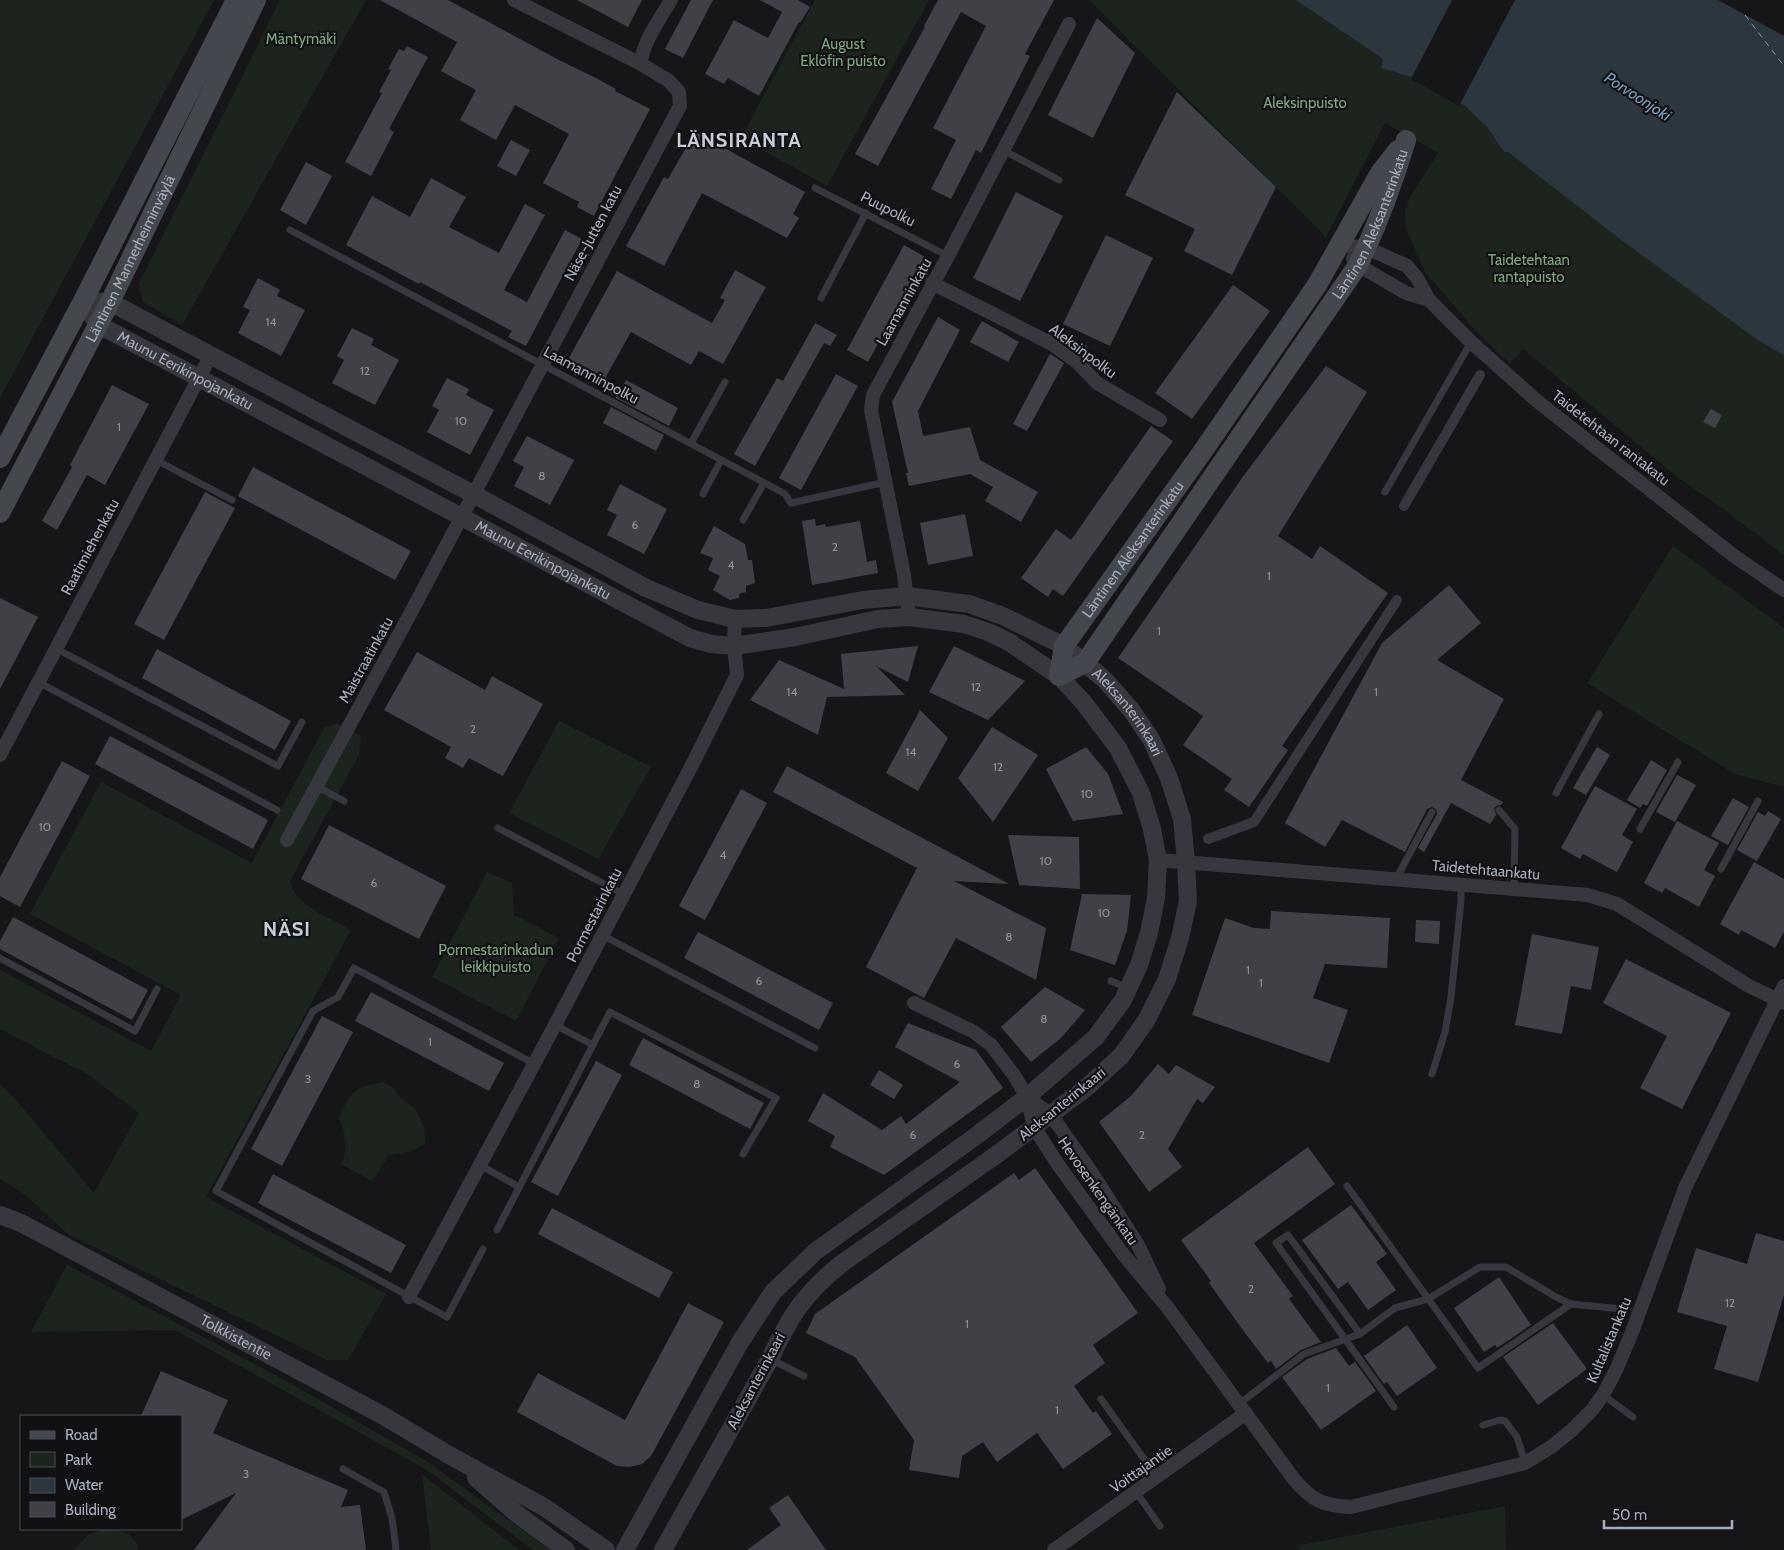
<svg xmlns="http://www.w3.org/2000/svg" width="1784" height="1550" font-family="Cabin,sans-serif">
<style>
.green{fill:#1c241d}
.water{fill:#2b363e}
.pier{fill:#161619}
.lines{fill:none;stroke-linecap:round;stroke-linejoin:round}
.ferry{stroke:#7a9db8;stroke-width:1;stroke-dasharray:6 5;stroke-linecap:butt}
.building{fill:#404146}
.service{stroke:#37383e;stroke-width:7}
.pedestrian{stroke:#37383e;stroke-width:10}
.minor{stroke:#37383e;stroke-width:14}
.tertiary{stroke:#37383e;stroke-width:18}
.secondary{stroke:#45474e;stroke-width:20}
.labels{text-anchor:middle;stroke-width:4.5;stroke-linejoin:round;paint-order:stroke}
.number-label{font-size:12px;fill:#8d929d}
.park-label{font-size:15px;fill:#7ca77d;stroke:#111114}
.street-label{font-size:15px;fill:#a7adba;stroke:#111114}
.water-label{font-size:16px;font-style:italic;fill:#7a9db8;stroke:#111114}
.district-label{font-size:20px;font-weight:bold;letter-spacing:1px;fill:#c8ccd5;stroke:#111114}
</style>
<rect width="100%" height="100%" fill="#161619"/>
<!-- green -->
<g class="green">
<path d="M0 0H214L0 398Z"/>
<path d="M280 0H366L182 325 143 302 140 293 139 283Z"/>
<path d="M815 0H929L827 186 741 138Z"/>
<path d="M1089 0H1299L1383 59 1381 68 1411 77 1465 106 1487 127 1504 152H1508L1755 338 1784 356V555L1719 506 1676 476 1523 349 1510 364 1473 328 1425 272 1406 229 1405 211 1410 197 1438 153 1385 123 1326 237Z"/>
<path d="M1673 546 1784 628V787L1735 774 1587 683Z"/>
<path d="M559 721 651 767 598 859 509 813Z"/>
<path d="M337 723 361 736 359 755 290 881C293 904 332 919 351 930L206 1197 386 1294 348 1360H327L69 1235 23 1193 0 1179V1084L16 1100 94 1193 139 1113 87 1074 0 1029V970L151 1051 181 995 30 914 101 782 252 863 324 728Z"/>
<path d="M487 872 512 883 514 915 559 938 516 1021 432 977Z"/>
<path d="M383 1082 393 1088 400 1097 416 1110 425 1130V1144L410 1152 389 1155 372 1181 342 1165C348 1145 346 1136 339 1117 351 1091 355 1087 383 1082Z"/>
<path d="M67 1265 283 1379 428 1462 550 1550H533L427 1470 175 1330 31 1332Z"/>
<path d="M422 1474 519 1550H431Z"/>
<path d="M1505 1506 1506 1550H1299L1300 1545Z"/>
<path d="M103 1529C122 1531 132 1530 139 1550H74L88 1535Z"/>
</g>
<!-- water -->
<path class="water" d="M1296 0H1718L1784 36V356L1755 338 1620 239 1508 152H1504L1487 127 1465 106 1411 77 1381 68 1383 59Z"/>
<!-- pier -->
<path class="pier" d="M1452 0H1515L1459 106 1411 79Z"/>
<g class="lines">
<!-- ferry -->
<path class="ferry" d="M1745 15 1784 66"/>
</g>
<!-- building -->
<g class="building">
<path d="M380 0H448L559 60 596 78 616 89 615 91 650 109 594 216 577 207 579 202 543 183 569 134 515 105 496 140 460 120 476 90 441 71 457 42Z"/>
<path d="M577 0H642L628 27Z"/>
<path d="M691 0H713L683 58 665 49Z"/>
<path d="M760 0H798L810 7 800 23 799 22 759 96 728 78 724 84 705 74 734 20 768 38 782 12Z"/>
<path d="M938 0H1054L1025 54 1030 56 981 153 976 150 951 199 931 189 956 140 933 128 986 26 961 12 878 166 855 154 925 27 924 26Z"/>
<path d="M1097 18 1135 53 1093 138 1048 115Z"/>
<path d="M407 46 428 57 389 129 394 132 371 176 345 162 382 93 379 92 391 70 388 69 399 49 404 51Z"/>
<path d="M1177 92 1276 187 1232 275 1184 251 1195 229 1125 195Z"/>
<path d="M695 132 805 192 793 214 799 218 787 238 702 193 664 266 626 246 664 177 668 179Z"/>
<path d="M511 140 530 150 516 176 497 166Z"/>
<path d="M306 162 332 176 306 225 280 210Z"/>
<path d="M431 178 466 197 449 227 499 253 525 204 545 215 504 290 527 302 565 230 582 239 526 346 508 337 512 331 420 282 419 284 346 245 372 196 410 217Z"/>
<path d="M1016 192 1063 216 1020 301 973 278Z"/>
<path d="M1106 235 1153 258 1110 346 1063 324Z"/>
<path d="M904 245 925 257 868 362 847 350Z"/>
<path d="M735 270 766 287 723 364 699 351 691 365 631 332 604 380 585 370 583 374 565 365 617 271 712 323 725 300 720 298Z"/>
<path d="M258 278 280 290 277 296 305 310 281 356 238 333 250 310 243 307Z"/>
<path d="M1233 285 1270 311 1192 419 1155 393Z"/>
<path d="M938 317 960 330 918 411 923 436 970 427 980 460 1038 492 1021 522 985 501 993 487 970 474 909 486 906 473H908L892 402Z"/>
<path d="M982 321 1019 342 1008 362 970 342Z"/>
<path d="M815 323 837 335 830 346 824 343 755 466 734 454 777 378 783 381Z"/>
<path d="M352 328 374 339 371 345 399 360 375 405 332 383 344 360 337 356Z"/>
<path d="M1050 354 1064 363 1027 431 1013 424Z"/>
<path d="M1326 366 1367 392 1278 536 1312 559 1320 546 1388 593 1282 746 1288 750 1249 807 1224 790 1232 779 1183 745 1203 716 1118 658 1242 478Z"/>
<path d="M836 374 858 386 801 490 779 478Z"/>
<path d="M447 378 469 389 466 395 494 410 470 455 427 432 439 410 432 406Z"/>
<path d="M626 380 678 408 669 426 616 398Z"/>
<path d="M112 385 149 404 105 485 87 475 57 530 42 521 72 467 70 465Z"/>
<path d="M611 407 664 435 656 451 603 423Z"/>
<path d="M1711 409 1722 415 1715 428 1703 422Z"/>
<path d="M1151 426 1173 441 1063 596 1053 589 1048 597 1021 578 1056 529 1071 540Z"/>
<path d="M527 436 574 460 550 505 514 486 524 467 513 461Z"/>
<path d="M253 467 411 551 395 580 238 496Z"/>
<path d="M620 484 667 509 644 554 607 535 617 515 607 510Z"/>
<path d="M205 492 235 508 164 640 134 624Z"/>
<path d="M965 514 973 556 928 565 920 523Z"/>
<path d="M815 519 816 526 825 524 826 527 860 521 867 562 876 560 878 573 812 585 802 521Z"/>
<path d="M714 526 745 544 748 560H752L755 583 746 586V592L739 594V598L730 600 713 590 720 576 708 570 713 558 700 553Z"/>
<path d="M1449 585 1481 623 1437 660 1504 699 1461 780 1503 802 1501 805H1498L1494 808 1496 815 1490 824 1451 803 1424 852 1418 848 1437 814 1436 809 1432 807 1427 809 1405 852 1342 820 1325 847 1285 823 1382 643Z"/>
<path d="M0 598 38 617 0 689Z"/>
<path d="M918 646 908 682 876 666 905 695 827 697 818 735 750 700 779 660 844 689 841 654Z"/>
<path d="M954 646 1025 681 988 720 929 692Z"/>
<path d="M157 649 291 721 275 750 142 678Z"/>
<path d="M417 652 485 690 492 676 543 704 503 776 469 758 463 768 445 758 451 747 384 710Z"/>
<path d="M920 710 948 738 918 791 886 773Z"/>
<path d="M992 727 1038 755 993 822 958 778Z"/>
<path d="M110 736 268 820 253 849 95 764Z"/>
<path d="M1086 747 1108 774 1123 814 1073 821 1046 769Z"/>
<path d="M1597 747 1610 755 1586 795 1573 788Z"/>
<path d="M1651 760 1667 770 1647 806 1643 804 1640 808 1627 800Z"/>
<path d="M62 761 90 776 20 907 0 896V877Z"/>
<path d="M787 766 1009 884 954 881 1046 928 1036 980 956 938 924 998 866 967 917 868 773 792Z"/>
<path d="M1677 775 1696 785 1675 822 1656 812Z"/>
<path d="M1595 786 1637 809 1622 835 1633 842 1617 872 1583 854 1580 859 1561 848Z"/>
<path d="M741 789 767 803 705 920 679 906Z"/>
<path d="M1733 798 1749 807 1728 845 1711 836Z"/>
<path d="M1768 811 1781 819 1757 861 1737 850 1758 812 1765 816Z"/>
<path d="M1677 821 1719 843 1704 870 1715 876 1699 907 1665 888 1662 893 1644 883Z"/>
<path d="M329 825 446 886 419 939 301 879Z"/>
<path d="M1008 835 1079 837 1080 889 1019 885Z"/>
<path d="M1754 862 1784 879V932L1775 948 1741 930 1739 935 1720 924Z"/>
<path d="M1082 894 1131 895 1127 931 1115 965 1070 950Z"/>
<path d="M1271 911 1390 918 1387 968 1325 964 1313 998 1348 1010 1329 1063 1192 1015 1225 918 1254 928 1270 929Z"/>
<path d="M13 917 148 990 132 1020 0 949V941Z"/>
<path d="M1416 920 1440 921 1439 944 1415 942Z"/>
<path d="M698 932 833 1003 819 1030 684 958Z"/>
<path d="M1532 934 1599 947 1591 990 1571 986 1562 1034 1515 1025Z"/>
<path d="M1626 959 1731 1013 1682 1109 1640 1088 1667 1036 1603 1003Z"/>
<path d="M1045 987 1085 1010 1061 1038 1031 1062 1001 1027Z"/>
<path d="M371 992 504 1063 489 1091 355 1021Z"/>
<path d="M322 1016 353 1032 282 1166 251 1149Z"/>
<path d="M908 1023 976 1050 1003 1088 884 1175 830 1147 835 1136 808 1121 823 1093 882 1130 901 1116 906 1124 960 1082 895 1047Z"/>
<path d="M643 1038 764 1103 750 1129 629 1065Z"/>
<path d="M596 1061 622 1075 558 1196 531 1182Z"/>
<path d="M1158 1064 1169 1074 1176 1065 1215 1087 1203 1103 1197 1099 1168 1149 1182 1167 1149 1192 1099 1122 1131 1096Z"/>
<path d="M879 1070 903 1085 894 1099 870 1085Z"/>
<path d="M1308 1147 1335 1184 1254 1243 1293 1296 1289 1299 1321 1342 1301 1350 1276 1369 1271 1361 1268 1363 1245 1333 1209 1283 1211 1281 1181 1240Z"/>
<path d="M1035 1168 1138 1313 1093 1345 1105 1363 1074 1386 1093 1413 1096 1411 1112 1434 1063 1469 1037 1433 997 1462 983 1442 962 1456 959 1478 909 1470 914 1440 855 1357 806 1333 815 1314 1014 1173 1019 1180Z"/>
<path d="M273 1174 406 1245 391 1273 258 1203Z"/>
<path d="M1351 1205 1387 1254 1376 1262 1396 1290 1368 1310 1348 1282 1338 1289 1302 1240Z"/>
<path d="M552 1208 673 1272 659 1298 538 1234Z"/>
<path d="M1756 1233 1784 1241V1295L1758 1382 1714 1369 1727 1326 1677 1312 1696 1248 1747 1264Z"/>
<path d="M1499 1277 1531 1325 1497 1348 1495 1345 1484 1352 1454 1308Z"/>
<path d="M688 1303 724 1322 651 1456 642 1464 629 1467 617 1466 517 1412 538 1373 625 1420Z"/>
<path d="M1553 1323 1587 1369 1538 1405 1503 1357Z"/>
<path d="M1407 1325 1437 1368 1397 1396 1387 1382 1384 1384 1364 1356Z"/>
<path d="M1336 1348 1349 1366 1355 1362 1376 1391 1321 1430 1282 1377 1307 1359Z"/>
<path d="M161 1371 228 1400 213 1433 348 1490 341 1507 360 1505 366 1550H194L236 1493 181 1520V1416H141Z"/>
<path d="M788 1495 826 1550H747L781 1525 769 1508Z"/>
</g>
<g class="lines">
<!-- service -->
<g class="service">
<path d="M1003 150 1059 180"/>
<path d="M815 188 948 256"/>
<path d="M290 230 776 489 785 494 791 503 886 482"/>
<path d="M821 298 866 213"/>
<path d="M691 443 725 382"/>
<path d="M156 460 232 500"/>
<path d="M1385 492 1471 342"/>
<path d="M703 494 721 460"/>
<path d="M743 520 764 483"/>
<path d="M55 648 278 766 302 722"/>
<path d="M38 682 277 810"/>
<path d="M316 786 344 801"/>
<path d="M1556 793 1599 714"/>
<path d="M1499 810 1515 829 1514 889"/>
<path d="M498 828 623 894"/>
<path d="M1640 829 1678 762"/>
<path d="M1721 869 1758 801"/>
<path d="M1396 879 1432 812"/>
<path d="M602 935 815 1048"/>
<path d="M0 958 135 1031 157 989"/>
<path d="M1111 981 1128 988"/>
<path d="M555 1025 593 1045"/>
<path d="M1432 1074 1445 1032 1451 997 1461 901V884"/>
<path d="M480 1165 519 1187"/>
<path d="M1347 1186 1478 1368 1571 1304"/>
<path d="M497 1230 610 1012 776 1098 743 1154"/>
<path d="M483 1249 447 1317 216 1191 313 1011 338 997 354 968 535 1064"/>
<path d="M1360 1334 1288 1235 1276 1243 1394 1407"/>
<path d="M770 1359 804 1376"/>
<path d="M1603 1395 1633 1417"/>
<path d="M1101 1399 1157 1477"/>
<path d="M1239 1404 1304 1354 1360 1334 1395 1308 1428 1299 1480 1267H1506L1556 1297 1571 1304 1622 1309"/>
<path d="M1483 1425 1500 1420 1505 1421 1517 1437 1525 1463"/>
<path d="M343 1469 384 1492 392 1518 396 1550"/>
<path d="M1136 1492 1160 1526"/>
</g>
<!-- pedestrian -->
<g class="pedestrian">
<path d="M1404 506 1480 375"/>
<path d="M1208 839 1254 822 1397 600"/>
</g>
<!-- minor -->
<g class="minor">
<path d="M514 0 641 64"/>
<path d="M1341 245 1367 248 1407 266 1417 278 1429 300 1471 342 1537 401 1734 556 1784 590"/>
<path d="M1353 259 1358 265 1406 293 1429 300"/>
<path d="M932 283 1052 344 1077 362 1097 383 1160 420"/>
<path d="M909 617 904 575 871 410 873 395 948 256 1069 24"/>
<path d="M0 755 211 355"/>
<path d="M287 840 409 616 680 106 679 92 669 81 641 64C641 45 661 17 671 0"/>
<path d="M1158 860 1588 895 1617 904 1749 986 1784 1003"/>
<path d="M914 1003 974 1032 991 1045 1014 1075 1027 1097 1034 1127 1059 1166 1123 1254 1168 1308 1293 1478C1311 1500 1323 1506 1351 1507L1525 1463 1551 1447 1572 1430 1592 1410 1603 1395 1617 1368 1632 1332 1685 1188 1784 986"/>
<path d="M1027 1097 1051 1115 1090 1170 1138 1245 1159 1289"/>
<path d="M409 1297 555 1025 691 767 737 675 734 646 735 619"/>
<path d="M1054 1550 1246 1413"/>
</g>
<!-- tertiary -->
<g class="tertiary">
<path id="s1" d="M83 301 110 302 473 494 646 588 698 610 735 619 766 618 863 600 907 596 969 604 1003 616 1064 646 1105 680 1132 711 1151 739 1169 778 1182 819 1186 862 1188 901 1180 938 1167 979 1146 1021 1121 1056 1086 1088 992 1158 841 1264C804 1294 790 1316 770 1359L663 1550"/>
<path id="s2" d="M91 314 99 325 690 638 711 644 734 646 795 637 878 619 909 617 964 624 988 632 1009 642 1059 676 1084 703 1118 748 1141 793 1152 829 1158 860 1156 898 1149 933 1139 965 1123 1000 1096 1037 1027 1097 976 1136 816 1251 773 1292 739 1344 625 1550"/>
<path id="s3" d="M0 1215 21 1223 382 1415 449 1455 544 1507 606 1550"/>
<path d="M476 1478 517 1514 566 1550"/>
</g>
<!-- secondary -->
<g class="secondary">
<path d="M0 458 83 301 236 0"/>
<path id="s4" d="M0 513 110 302 256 0"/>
<path id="s5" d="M1059 676 1085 663 1358 265C1378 224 1393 183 1406 140"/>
<path id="s6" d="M1059 676 1064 646 1205 448 1317 285 1380 173 1398 150"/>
</g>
</g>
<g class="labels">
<!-- number labels -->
<g class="number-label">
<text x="271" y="326">14</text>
<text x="365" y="375">12</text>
<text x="461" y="425">10</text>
<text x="119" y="431">1</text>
<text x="542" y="480">8</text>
<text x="635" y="529">6</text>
<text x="835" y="551">2</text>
<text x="731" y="569">4</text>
<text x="1269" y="580">1</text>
<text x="1159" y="635">1</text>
<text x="976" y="691">12</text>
<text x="792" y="696">14</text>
<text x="1376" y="696">1</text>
<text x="473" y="733">2</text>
<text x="911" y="756">14</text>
<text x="998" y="771">12</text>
<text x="1087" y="798">10</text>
<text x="45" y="831">10</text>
<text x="723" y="859">4</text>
<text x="1046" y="865">10</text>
<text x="374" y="887">6</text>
<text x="1104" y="917">10</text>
<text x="1009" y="941">8</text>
<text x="1248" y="974">1</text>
<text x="759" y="985">6</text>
<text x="1261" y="987">1</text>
<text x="1044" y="1023">8</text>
<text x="430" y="1046">1</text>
<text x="957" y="1068">6</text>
<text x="308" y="1083">3</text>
<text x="697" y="1088">8</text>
<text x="913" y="1139">6</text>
<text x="1142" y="1139">2</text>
<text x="1251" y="1293">2</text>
<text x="1730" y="1307">12</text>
<text x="967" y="1328">1</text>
<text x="1328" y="1392">1</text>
<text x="1057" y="1414">1</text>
<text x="246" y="1478">3</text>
</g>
<!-- park labels -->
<g class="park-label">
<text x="301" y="44">Mäntymäki</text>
<text x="843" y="49">August<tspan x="843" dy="17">Eklöfin puisto</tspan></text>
<text x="1305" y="108">Aleksinpuisto</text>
<text x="1529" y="265">Taidetehtaan<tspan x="1529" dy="17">rantapuisto</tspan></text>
<text x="496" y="955">Pormestarinkadun<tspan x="496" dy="17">leikkipuisto</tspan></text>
</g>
<!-- street labels -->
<g class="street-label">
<text transform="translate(888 209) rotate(27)" y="5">Puupolku</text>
<text dy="5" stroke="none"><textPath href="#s5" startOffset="554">Läntinen Aleksanterinkatu</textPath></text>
<text transform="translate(593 233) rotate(-62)" y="5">Näse-Jutten katu</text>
<text dy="5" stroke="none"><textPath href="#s4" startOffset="286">Läntinen Mannerheiminväylä</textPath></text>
<text transform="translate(904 302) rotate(-61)" y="5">Laamanninkatu</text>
<text transform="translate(1083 351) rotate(37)" y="5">Aleksinpolku</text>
<text dy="5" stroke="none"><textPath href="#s2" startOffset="111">Maunu Eerikinpojankatu</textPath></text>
<text transform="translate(591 375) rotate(28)" y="5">Laamanninpolku</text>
<text transform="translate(1611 438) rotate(38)" y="5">Taidetehtaan rantakatu</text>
<text transform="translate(90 547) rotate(-62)" y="5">Raatimiehenkatu</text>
<text dy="5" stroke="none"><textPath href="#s6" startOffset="149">Läntinen Aleksanterinkatu</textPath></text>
<text dy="5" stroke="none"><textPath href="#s2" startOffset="516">Maunu Eerikinpojankatu</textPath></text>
<text transform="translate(366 660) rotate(-61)" y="5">Maistraatinkatu</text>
<text dy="5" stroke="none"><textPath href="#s1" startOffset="1162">Aleksanterinkaari</textPath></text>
<text transform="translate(1486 870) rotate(5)" y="5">Taidetehtaankatu</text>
<text transform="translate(594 915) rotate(-63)" y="5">Pormestarinkatu</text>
<text transform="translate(1062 1104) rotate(-39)" y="5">Aleksanterinkaari</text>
<text transform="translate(1098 1191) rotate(55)" y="5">Hevosenkengänkatu</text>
<text dy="5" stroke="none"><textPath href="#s3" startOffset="266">Tolkkistentie</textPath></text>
<text transform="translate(1609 1340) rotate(-67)" y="5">Kultalistankatu</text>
<text transform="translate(756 1381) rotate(-62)" y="5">Aleksanterinkaari</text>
<text transform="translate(1141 1469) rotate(-35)" y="5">Voittajantie</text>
</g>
<!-- water labels -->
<g class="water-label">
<text transform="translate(1638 96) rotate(33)" y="6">Porvoonjoki</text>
</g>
<!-- district labels -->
<g class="district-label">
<text x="739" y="147">LÄNSIRANTA</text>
<text x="287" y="936">NÄSI</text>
</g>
</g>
<!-- legend -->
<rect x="20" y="1415" width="162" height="115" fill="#111114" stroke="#4d4f56"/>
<rect x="30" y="1431" width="25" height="8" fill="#45474e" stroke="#4d4f56"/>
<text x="65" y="1440" font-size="15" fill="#a7adba">Road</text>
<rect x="30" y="1452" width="25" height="15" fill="#1c241d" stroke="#4d4f56"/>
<text x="65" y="1465" font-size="15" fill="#a7adba">Park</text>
<rect x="30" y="1478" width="25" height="15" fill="#2b363e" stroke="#4d4f56"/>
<text x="65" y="1490" font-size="15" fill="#a7adba">Water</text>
<rect x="30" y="1502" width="25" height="15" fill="#404146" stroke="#4d4f56"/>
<text x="65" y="1515" font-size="15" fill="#a7adba">Building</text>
<!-- scale -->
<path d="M1604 1520v8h128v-8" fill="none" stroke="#a7adba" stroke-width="2.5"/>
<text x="1612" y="1520" font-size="15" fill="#a7adba" stroke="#111114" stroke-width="4" paint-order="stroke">50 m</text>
</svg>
